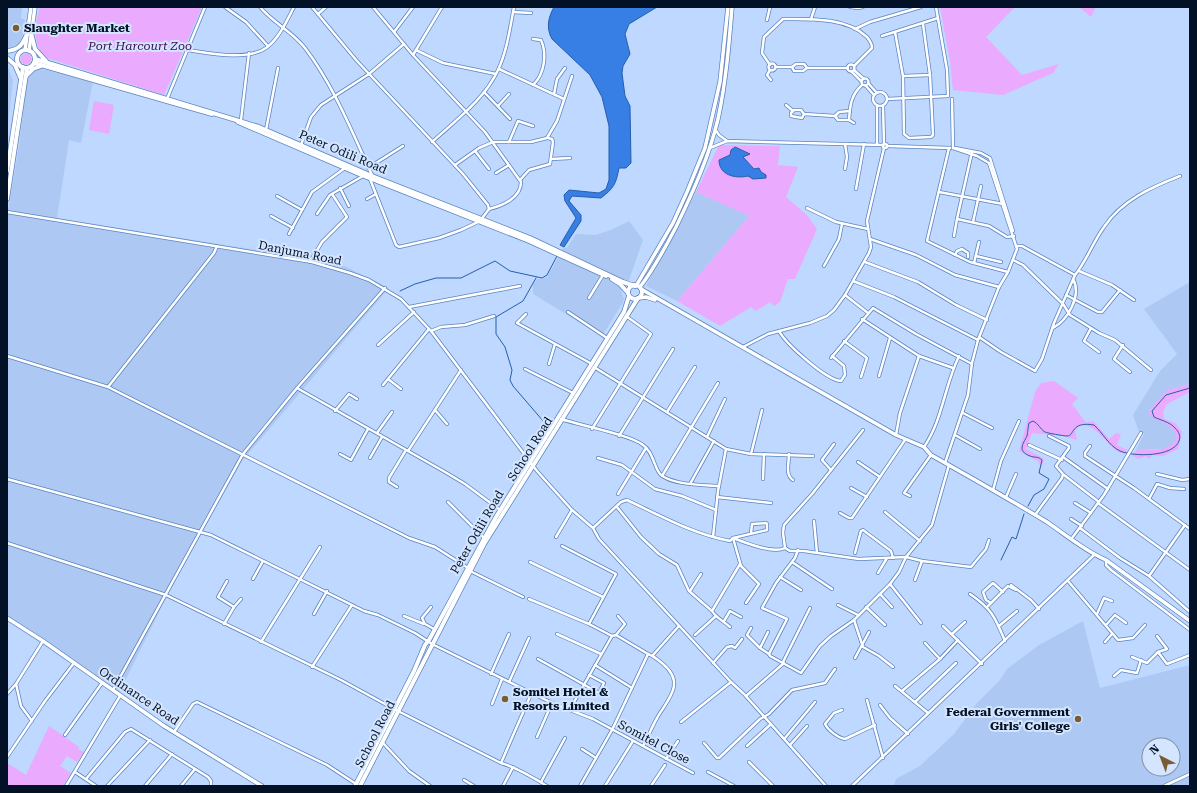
<svg xmlns="http://www.w3.org/2000/svg" width="1197" height="793" font-family="'Roboto Serif',serif">
<style>
.built{fill:#adc9f3;fill-rule:evenodd}
.green{fill:#eaabfe}
.water{fill:#377fe4;stroke:#275eab}
.lines{fill:none;stroke-linecap:round;stroke-linejoin:round}
.stream{stroke:#275eab;stroke-width:1}
.street-casing{stroke:#5b83bf;stroke-width:4}
.secondary-casing{stroke:#5b83bf;stroke-width:5}
.primary-casing{stroke:#5b83bf;stroke-width:5.5}
.street{stroke:#fff;stroke-width:2.5}
.secondary{stroke:#fff;stroke-width:3.5}
.primary{stroke:#fff;stroke-width:4}
.poi-dot{fill:#795d30;stroke:#d3e5ff;stroke-width:1.5}
.labels{text-anchor:middle;stroke-width:4;stroke-linejoin:round;paint-order:stroke}
.poi-label{font-size:12px;font-weight:bold;fill:#031127;stroke:#d3e5ff;text-anchor:start}
.park-label{font-size:12px;font-style:italic;fill:#410d50;stroke:#d3e5ff}
.street-label{font-size:12px;fill:#031127;stroke:#d3e5ff}
</style>
<rect width="100%" height="100%" fill="#bed8ff"/>
<!-- built -->
<g class="built">
<path d="M7 7H22L21 18 25 20 23 40 15 48 7 49Z"/>
<path d="M7 64 13 81 7 132Z"/>
<path d="M39 68 93 82 81 143 69 140 57 218 263 251 344 266 389 288 242 461 168 594 118 695 7 621V217L19 146 27 81 30 74Z"/>
<path d="M696 192 750 215 677 301 646 286Z"/>
<path d="M629 221 643 240 629 280 621 291 624 299 622 304 602 336 533 294V285L537 279H542L547 277 564 247 567 248 576 234 595 235 611 230Z"/>
<path d="M1190 282V384L1167 390 1149 411 1151 416 1170 426 1177 436 1176 441 1170 446 1163 449 1136 450 1144 434 1139 432 1133 415 1160 371 1177 354 1144 309Z"/>
<path d="M1083 621 1100 688 1190 665V786H894L896 779 920 766 954 734 977 703 1000 680 1007 669 1039 645ZM1149 745H1173V769H1149Z"/>
</g>
<!-- green -->
<g class="green">
<path d="M40 7H202L164 95 44 57C32 42 35 24 40 7Z"/>
<path d="M940 7H1015L986 37 1022 75 1059 64 1053 73 1003 95 953 90 950 61Z"/>
<path d="M1079 7H1096L1091 17Z"/>
<circle cx="26" cy="59" r="5.5"/>
<path d="M94 101 114 105 109 134 89 130Z"/>
<path d="M719 145 780 146 778 165 798 167 786 197 807 215 817 229 795 279H788L780 302 774 306 770 302 756 311 751 307 720 326 677 301 749 216 696 192Z"/>
<path d="M1054 381 1078 398 1072 404 1086 423 1093 421 1109 439 1116 433 1121 434 1117 445 1129 451 1127 454C1124 453 1120 453 1117 451 1105 443 1097 424 1080 425L1075 430 1077 440 1064 436 1032 433 1026 449 1043 458 1044 461 1041 467 1038 461 1019 451 1035 392 1041 383Z"/>
<path d="M1190 384V392L1167 404 1163 412 1164 419 1175 423 1182 432 1178 449 1163 456 1153 455 1149 459 1146 456 1138 459 1132 455 1138 449C1152 451 1172 452 1177 436L1170 426 1150 416 1149 411 1167 390Z"/>
<path d="M49 726 79 747 78 749 84 752 77 762 67 756 60 766 71 773 63 786H7V766L9 764 26 775Z"/>
</g>
<!-- water -->
<g class="water">
<path d="M554 7H657L629 24 625 34 630 54 623 66 622 73 625 96 630 106 631 163 626 168H619C616 184 614 188 601 198L572 196 569 201 581 215V221L564 247 560 245 576 218 565 201 564 195 569 190 599 193 606 189 609 180V126L602 97 590 75 552 39C546 28 548 18 554 7Z"/>
<path d="M735 147 750 154 743 157 754 169 759 168 761 172 766 175V178L753 179 748 176C735 179 719 175 719 160L730 155 731 150Z"/>
</g>
<g class="lines">
<!-- stream -->
<g class="stream">
<path d="M536 278 523 301 496 317V334L505 347 512 370 510 380 513 386 544 422"/>
<path d="M400 291 415 284 436 278H461L495 261 510 271 542 278 547 275 557 256"/>
<path d="M1028 506 1034 495 1044 489 1049 479 1039 473 1042 460C1038 456 1035 458 1030 456 1017 451 1023 444 1027 436 1028 431 1028 427 1029 423L1033 421C1039 424 1040 429 1045 432 1047 433 1064 436 1067 436 1075 436 1070 421 1094 425 1103 433 1108 445 1120 451 1134 457 1173 457 1179 441 1181 436 1179 432 1175 428 1170 422 1160 420 1154 417L1152 411 1166 395 1190 388"/>
<path d="M1001 560 1012 537 1016 539 1024 514"/>
</g>
<!-- street casing -->
<g class="street-casing">
<g id="street">
<path d="M225 7 246 22 268 46"/>
<path d="M260 7C273 23 292 31 305 48 334 86 352 132 372 175"/>
<path d="M312 7 357 61 463 174 488 205 489 209 480 221 461 230 439 238 399 247 396 245 370 179"/>
<path d="M373 7 413 55 485 132 521 182C521 198 502 206 489 209"/>
<path d="M850 7 858 8 863 7"/>
<path d="M513 12 531 13"/>
<path d="M318 14 326 7"/>
<path d="M811 19 815 7"/>
<path d="M767 20 770 7"/>
<path d="M855 29 870 22 921 7"/>
<path d="M394 32 413 7"/>
<path d="M895 32 903 76 904 134 909 138 931 137 933 135 930 75 923 24"/>
<path d="M882 36 938 18"/>
<path d="M533 39 541 40C547 53 545 74 533 85"/>
<path d="M188 50C209 53 248 61 266 48 279 39 287 20 294 7"/>
<path d="M416 50 443 63 496 74"/>
<path d="M413 55 442 7"/>
<circle cx="772" cy="67" r="3.5"/>
<circle cx="851" cy="68" r="3.5"/>
<path d="M770 65 762 53 764 37 783 19C810 19 846 17 867 37 870 41 872 43 872 48L854 66"/>
<path d="M776 67H792"/>
<path d="M807 68 804 64H796L792 67 794 71H803L807 68H848"/>
<path d="M499 69 564 99"/>
<path d="M770 70 767 75 771 80"/>
<path d="M854 70 864 79"/>
<path d="M852 72 861 81"/>
<path d="M903 76 930 75"/>
<circle cx="865" cy="82" r="3.5"/>
<path d="M868 83 877 93"/>
<path d="M866 86 874 95"/>
<path d="M484 92 510 119"/>
<circle cx="880" cy="99" r="7"/>
<path d="M554 94 557 79 565 68"/>
<path d="M167 99 205 7"/>
<path d="M887 99 948 96 947 70 936 7"/>
<path d="M952 99 953 148"/>
<path d="M786 105 793 111"/>
<path d="M883 105 884 144"/>
<path d="M498 106 509 94"/>
<path d="M804 114 802 118 791 116V113L794 110H801L804 114 835 116"/>
<path d="M241 120 249 53"/>
<path d="M849 120H838L835 116 839 112 850 111"/>
<path d="M854 123 849 120C850 105 851 95 862 85"/>
<path d="M715 129 719 135 727 141"/>
<path d="M266 130 278 68"/>
<path d="M432 142C455 121 485 99 498 70 507 51 510 28 514 7"/>
<path d="M509 142 518 121 533 126"/>
<circle cx="885" cy="146" r="2"/>
<path d="M877 144V105"/>
<path d="M301 145 311 117 321 105 369 74 404 44"/>
<path d="M888 146 950 148"/>
<path d="M710 148 727 141 883 145"/>
<path d="M949 148 927 241 970 262 1008 272"/>
<path d="M955 148 981 153 990 158 1013 231"/>
<path d="M475 151 489 169"/>
<path d="M551 159 570 158"/>
<path d="M455 165 479 148 493 142H531L547 138 557 121 572 76"/>
<path d="M368 168 403 146"/>
<path d="M845 169 847 157 845 144"/>
<path d="M496 173 509 165"/>
<path d="M520 180 529 170 550 164 553 142 552 139 548 138"/>
<path d="M340 188 349 206"/>
<path d="M856 189 864 144"/>
<path d="M939 192 1003 204"/>
<path d="M277 196 302 210"/>
<path d="M367 199 376 194"/>
<path d="M807 208 836 222 868 229"/>
<path d="M7 212 312 262 350 273 369 280 401 299 431 331 537 471 572 510 593 528 599 539 731 682 744 694 826 786"/>
<path d="M317 214 330 195 363 176"/>
<path d="M271 216 293 228"/>
<path d="M957 219 989 226 1007 237 1014 236"/>
<path d="M973 222 981 186"/>
<path d="M289 234 312 192 345 168"/>
<path d="M954 236 957 219 972 152"/>
<path d="M870 239 916 255 955 275 999 287"/>
<path d="M1017 246H1022L1075 275C1087 260 1093 242 1104 227 1122 200 1152 187 1180 176"/>
<path d="M955 255 957 251 962 249 968 253V257"/>
<path d="M976 256 1001 262"/>
<path d="M1013 260 1023 265 1063 304 1070 315 1099 333 1115 340 1151 370"/>
<path d="M310 262 322 242 347 217 332 194"/>
<path d="M865 262 918 282 956 305 987 320"/>
<path d="M974 263 979 242"/>
<path d="M824 266 839 239 842 224"/>
<path d="M1079 271 1112 285 1134 300"/>
<path d="M853 281 894 297 978 340"/>
<path d="M845 295 868 313"/>
<path d="M1066 295 1098 312H1102L1120 290"/>
<path d="M589 298 603 275"/>
<path d="M409 307 520 286"/>
<path d="M568 312 607 338"/>
<path d="M526 314 517 323 592 364"/>
<path d="M862 319 919 356 953 368"/>
<path d="M1053 328C1068 320 1082 295 1073 279"/>
<path d="M1091 328 1084 341 1099 352"/>
<path d="M431 331 441 327 465 325 494 316"/>
<path d="M779 331C786 344 826 380 841 381L845 375 844 366 832 356"/>
<path d="M979 337 1001 352 1035 371 1042 359 1054 323 1075 275"/>
<path d="M844 341 867 358 861 377"/>
<path d="M378 345 414 312"/>
<path d="M1123 345 1114 359 1130 372"/>
<path d="M743 347 768 334 810 323 827 316 834 310 845 295 869 253 871 247 867 221 884 148"/>
<path d="M7 356 108 387 409 538 435 547 468 568"/>
<path d="M831 358 873 308 916 334 972 364"/>
<path d="M549 364 555 344"/>
<path d="M594 367 726 449 751 454 813 456"/>
<path d="M525 369 573 393"/>
<path d="M879 376 890 338"/>
<path d="M388 379 401 389"/>
<path d="M383 385 429 329"/>
<path d="M108 387 214 253 217 246"/>
<path d="M297 388 445 472 465 484 500 510"/>
<path d="M435 410 447 424"/>
<path d="M335 411 349 394 357 399"/>
<path d="M667 412 695 367"/>
<path d="M963 413 992 428"/>
<path d="M561 419C579 425 631 435 643 445 652 451 653 462 658 471 665 485 704 485 719 486"/>
<path d="M592 429 651 334 626 316"/>
<path d="M377 433 392 412"/>
<path d="M896 435 900 413 919 356"/>
<path d="M955 435 980 449"/>
<path d="M619 436 673 349"/>
<path d="M707 437 725 399"/>
<path d="M1029 445 1062 460"/>
<path d="M1090 446 1085 453V456L1134 488 1190 529"/>
<path d="M924 447C943 419 944 387 959 356"/>
<path d="M408 451 461 370"/>
<path d="M340 454 351 460 368 429"/>
<path d="M751 454 762 410"/>
<path d="M789 454C789 463 785 475 793 480"/>
<path d="M1063 457 1108 489"/>
<path d="M370 458 382 437"/>
<path d="M598 458 622 465 655 489 682 496 716 510"/>
<path d="M858 462 880 477"/>
<path d="M945 463 968 395 972 363 978 340 999 287 1008 272 1017 249 989 163 977 156 953 148"/>
<path d="M831 470 822 460 834 444"/>
<path d="M1157 474 1182 480 1190 479"/>
<path d="M1064 475 1099 502"/>
<path d="M662 476 718 383"/>
<path d="M7 479 211 535 364 611 378 615 415 633 432 644 552 703 593 719 693 773"/>
<path d="M763 479 764 454"/>
<path d="M690 484 714 441"/>
<path d="M397 487 389 482V478L406 450"/>
<path d="M851 488 867 497"/>
<path d="M993 490 1001 461 1019 421"/>
<path d="M618 494 646 448"/>
<path d="M910 496 904 493 931 455"/>
<path d="M717 497 771 503"/>
<path d="M1006 497 1016 474"/>
<path d="M1149 499 1157 484 1170 488 1184 489"/>
<path d="M448 502 484 538"/>
<path d="M1075 503 1091 513"/>
<path d="M1098 503 1190 570"/>
<path d="M617 507 641 537 659 554 677 565 689 591 712 611C716 618 725 622 730 627"/>
<path d="M885 512 920 541"/>
<path d="M840 513 849 518H852L905 440"/>
<path d="M1035 515 1062 478 1063 474 1056 466 1069 448V446L1049 436"/>
<path d="M1071 519 1082 526"/>
<path d="M814 521 817 553"/>
<path d="M593 528 621 502 627 500C661 516 693 534 730 541L733 538C746 543 773 554 785 548"/>
<path d="M1080 528 1120 558 1149 576 1190 612"/>
<path d="M556 537 572 510"/>
<path d="M713 537 718 491 726 449"/>
<path d="M1072 538 1104 495 1141 433"/>
<path d="M7 543 166 595 341 680 394 709 501 763C516 767 534 778 547 786"/>
<path d="M562 546 616 574 589 624"/>
<path d="M785 548 790 551H804L859 559 906 557 922 561 971 567 986 549 989 540"/>
<path d="M785 548 783 533 784 525 812 494 863 430"/>
<path d="M798 550 795 558 776 583 762 608 787 619 769 654 770 656 801 673 820 646 831 636 854 620 890 584 899 572 906 557 932 525 949 465"/>
<path d="M855 553 861 531 863 530 891 551 893 558"/>
<path d="M1106 560V565L1111 570 1190 630"/>
<path d="M530 562 603 597"/>
<path d="M792 562 832 589"/>
<path d="M470 571 523 597"/>
<path d="M878 573 887 558"/>
<path d="M1149 576 1185 525"/>
<path d="M780 577 801 590"/>
<path d="M253 579 263 561"/>
<path d="M915 580 922 561"/>
<path d="M227 581 218 597 234 607"/>
<path d="M1068 581 1118 640 1133 638 1145 625"/>
<path d="M890 584 921 623"/>
<path d="M1011 585 1031 600 1039 609"/>
<path d="M690 591 701 574"/>
<path d="M880 594 892 607"/>
<path d="M970 594C992 609 995 617 1005 641"/>
<path d="M529 599 589 624 612 636 616 635 648 654C654 656 658 660 663 664 686 683 668 699 657 718 652 727 648 737 643 746"/>
<path d="M746 603 759 584 741 566 733 538 767 530V524L766 523 752 524 751 533"/>
<path d="M991 603 986 600 983 592 993 583 1003 592"/>
<path d="M838 605 858 615"/>
<path d="M988 606 1008 586 1016 590"/>
<path d="M431 607 422 618 425 624 434 629"/>
<path d="M866 607 885 625"/>
<path d="M712 611 740 564"/>
<path d="M314 614 327 591"/>
<path d="M1097 614 1104 598 1112 601"/>
<path d="M404 616 424 624"/>
<path d="M854 620 863 647 879 656 893 667"/>
<path d="M724 621 730 611 741 617"/>
<path d="M224 624 234 607 241 599"/>
<path d="M1106 625 1115 615 1126 623"/>
<path d="M943 626 982 664"/>
<path d="M999 626 1017 611"/>
<path d="M751 628 747 635 760 648 769 654"/>
<path d="M557 634 601 654"/>
<path d="M952 634 965 622"/>
<path d="M616 635 625 624 618 616"/>
<path d="M695 635 716 616"/>
<path d="M261 642 320 547"/>
<path d="M1105 642 1112 634"/>
<path d="M925 643 940 659"/>
<path d="M760 648 768 632"/>
<path d="M1158 652 1167 664 1190 655"/>
<path d="M653 655 679 626"/>
<path d="M1132 657 1147 663 1158 652 1167 649 1157 636"/>
<path d="M855 658 869 632"/>
<path d="M538 659 599 693 604 683 589 675"/>
<path d="M783 662 810 608"/>
<path d="M713 663 727 647 732 646 735 648 742 639"/>
<path d="M595 665 632 688"/>
<path d="M312 667 352 605"/>
<path d="M491 674 509 634"/>
<path d="M1114 676 1121 670 1137 673 1141 660"/>
<path d="M509 682 529 638"/>
<path d="M16 684 21 706 32 721"/>
<path d="M895 686 928 713"/>
<path d="M113 690 243 454 297 388 385 288"/>
<path d="M902 691 940 659 958 640"/>
<path d="M7 694 16 684 43 641"/>
<path d="M746 696 784 663"/>
<path d="M867 700 883 758"/>
<path d="M915 702 956 663"/>
<path d="M492 704 502 679"/>
<path d="M880 705 890 718 908 734"/>
<path d="M570 709 612 636"/>
<path d="M842 710 834 713 825 724C828 730 838 738 845 739L875 725"/>
<path d="M681 722 731 682"/>
<path d="M174 732 193 704 197 702 327 765 356 784"/>
<path d="M65 735 102 683"/>
<path d="M537 737 552 703"/>
<path d="M785 738 815 702"/>
<path d="M383 743 409 771 430 786"/>
<path d="M704 743 717 758H719L760 719 769 714 792 690 825 683 835 669"/>
<path d="M790 745 807 726"/>
<path d="M747 746 771 724"/>
<path d="M582 749 596 758"/>
<path d="M7 757 45 701 74 663"/>
<path d="M666 759 678 741"/>
<path d="M749 762 773 786"/>
<path d="M501 763 532 692"/>
<path d="M75 772 96 786"/>
<path d="M708 772 734 786"/>
<path d="M86 779 125 732 131 729 208 777 211 781V786"/>
<path d="M464 780 474 786"/>
<path d="M541 782 565 738"/>
<path d="M66 786 120 696"/>
<path d="M107 786 150 740"/>
<path d="M145 786 172 754"/>
<path d="M181 786 195 769"/>
<path d="M503 786 513 767"/>
<path d="M580 786 612 730 648 654"/>
<path d="M605 786 633 741"/>
<path d="M651 786 665 765"/>
<path d="M852 786 1094 555"/>
<path d="M1164 786 1190 774"/>
</g>
</g>
<!-- secondary casing -->
<g class="secondary-casing">
<g id="secondary">
<path d="M25 50 31 7"/>
<path d="M29 51 35 7"/>
<path d="M636 286 673 223 687 192 705 148 720 82 728 7"/>
<path d="M640 287C654 269 665 248 676 227 693 192 709 157 718 119 726 82 729 44 732 7"/>
<path d="M641 289 896 435 924 447 931 455C970 477 1009 499 1047 522 1066 535 1085 551 1106 560L1190 621"/>
<path d="M639 298 646 297 655 300"/>
<path d="M7 618 43 641 164 726 262 786"/>
</g>
</g>
<!-- primary casing -->
<g class="primary-casing">
<g id="primary">
<path d="M31 33 35 49 46 61"/>
<circle cx="26" cy="59" r="9"/>
<path d="M7 51C19 50 23 44 27 34"/>
<path d="M7 58 15 65 21 79"/>
<path d="M35 59 259 127 372 176 530 238 623 282 635 286"/>
<path d="M34 63 212 114"/>
<path d="M26 76 33 69 41 66"/>
<path d="M238 122 359 174 529 241 606 276"/>
<path d="M7 171 23 67"/>
<path d="M7 199 27 68"/>
<path d="M612 279 620 284 628 293"/>
<circle cx="635" cy="292" r="7"/>
<path d="M355 786 414 671 425 645 429 640 496 517 624 312 629 296"/>
<path d="M360 786 484 544 638 298"/>
</g>
</g>
<!-- street -->
<use href="#street" class="street"/>
<!-- secondary -->
<use href="#secondary" class="secondary"/>
<!-- primary -->
<use href="#primary" class="primary"/>
</g>
<!-- markers -->
<g class="poi-dot">
<circle cx="16" cy="28" r="4"/>
<circle cx="505" cy="699" r="4"/>
<circle cx="1078" cy="719" r="4"/>
</g>
<g class="labels">
<!-- poi labels -->
<g class="poi-label">
<text x="24" y="32">Slaughter Market</text>
<text x="513" y="696">Somitel Hotel &amp;<tspan x="513" dy="14">Resorts Limited</tspan></text>
<text x="1070" y="716" text-anchor="end">Federal Government<tspan x="1070" dy="14">Girls' College</tspan></text>
</g>
<!-- park labels -->
<g class="park-label">
<text x="140" y="50">Port Harcourt Zoo</text>
</g>
<!-- street labels -->
<g class="street-label">
<text transform="translate(343 152) rotate(23)" y="4">Peter Odili Road</text>
<text transform="translate(300 253) rotate(11)" y="4">Danjuma Road</text>
<text transform="translate(530 449) rotate(-58)" y="4">School Road</text>
<text transform="translate(477 532) rotate(-60)" y="4">Peter Odili Road</text>
<text transform="translate(139 696) rotate(34)" y="4">Ordinance Road</text>
<text transform="translate(375 734) rotate(-63)" y="4">School Road</text>
<text transform="translate(654 742) rotate(28)" y="4">Somitel Close</text>
</g>
</g>
<!-- border -->
<rect width="1197" height="793" fill="none" stroke="#031127" stroke-width="16"/>
<!-- north arrow -->
<g transform="translate(1161 757) rotate(318)"><circle r="19" fill="#d3e5ff" stroke="#8090a9"/>
<path d="M0-3L7 15L0 10L-7 15Z" fill="#795d30"/>
<text y="-6" font-size="11" font-weight="bold" text-anchor="middle" fill="#031127">N</text>
</g>
</svg>
